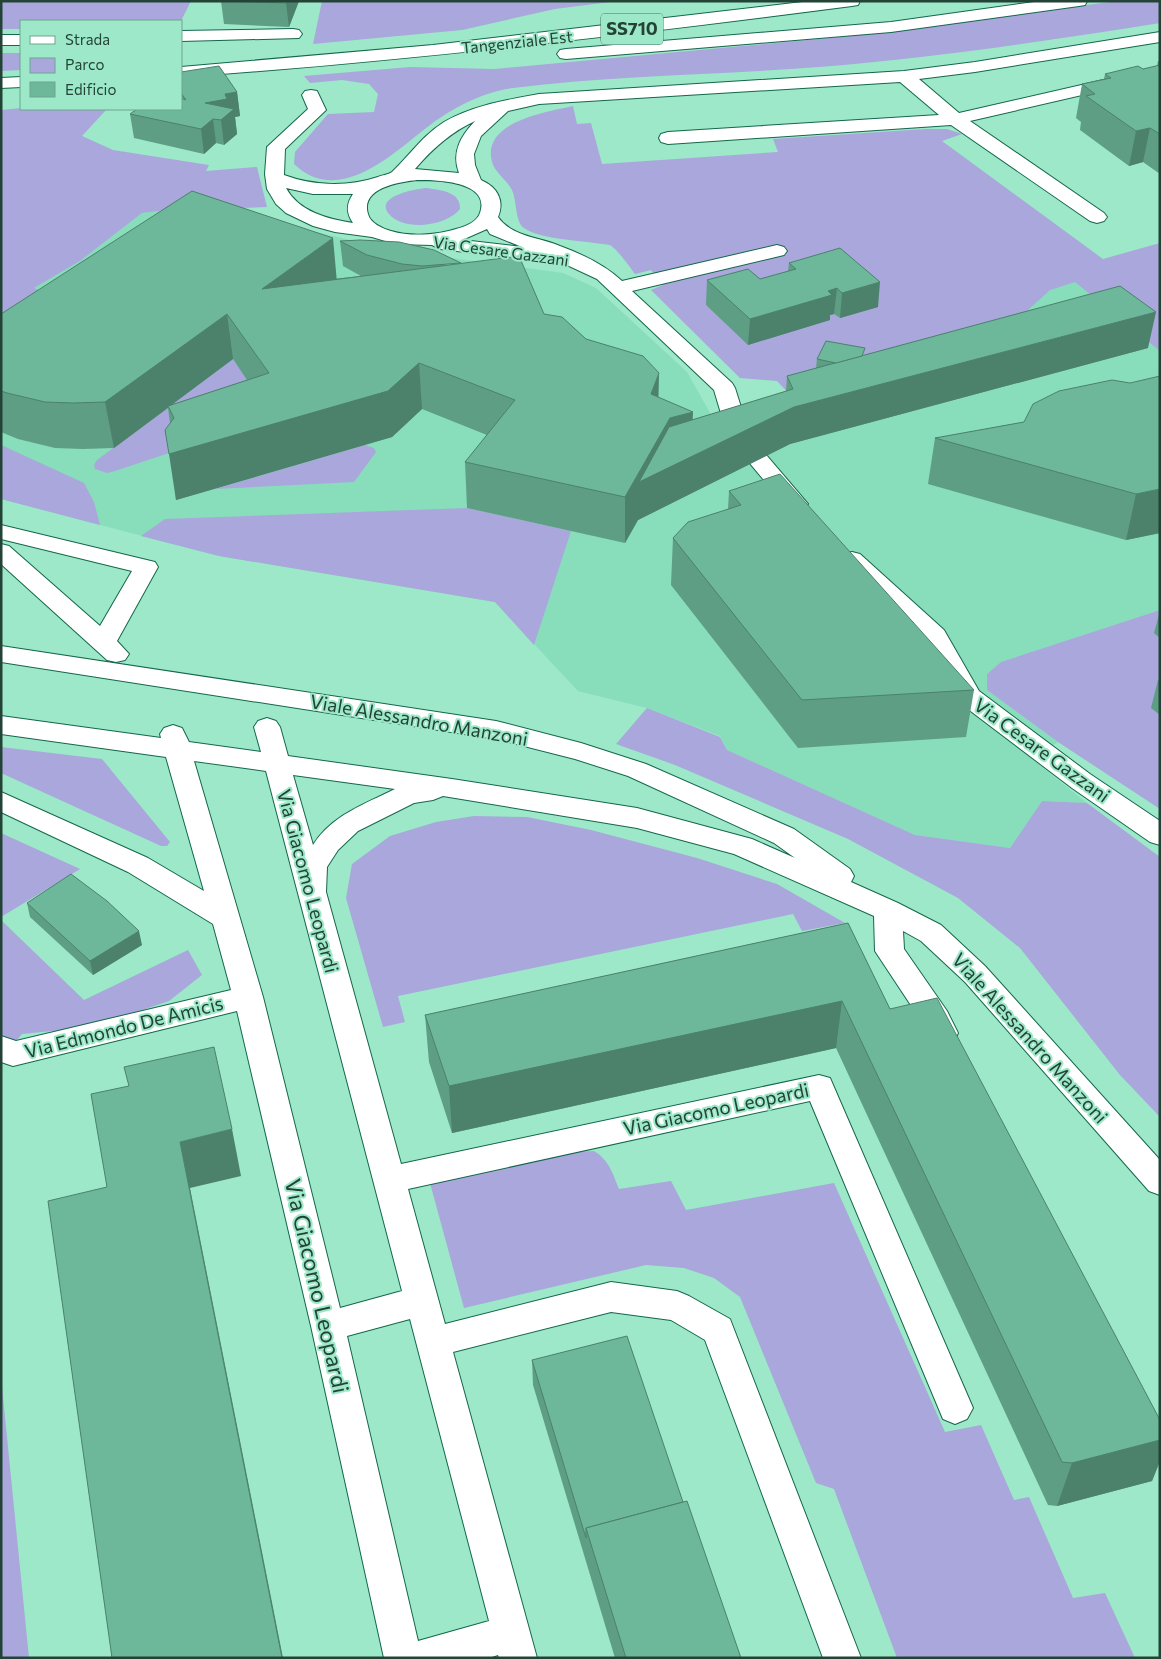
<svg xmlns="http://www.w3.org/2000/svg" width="1161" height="1659" font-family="Commissioner,sans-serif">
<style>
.built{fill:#88ddba}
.green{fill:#a9a7db}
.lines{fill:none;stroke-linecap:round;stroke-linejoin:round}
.minor-casing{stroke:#13674c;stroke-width:2}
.major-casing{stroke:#13674c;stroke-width:2}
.minor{fill:#fff;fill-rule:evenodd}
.major{fill:#fff;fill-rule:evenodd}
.wall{fill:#5e9e84;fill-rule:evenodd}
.shaded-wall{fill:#4c816c}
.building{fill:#6db89a;stroke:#4c816c}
.labels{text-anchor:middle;stroke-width:4;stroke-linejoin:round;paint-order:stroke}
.far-street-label{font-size:16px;fill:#234336;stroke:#9ce8c8}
.shield{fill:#9ce8c8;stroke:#477462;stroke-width:1}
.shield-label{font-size:18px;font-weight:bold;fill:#234336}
.street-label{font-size:19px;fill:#234336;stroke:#9ce8c8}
.near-street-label{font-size:22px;fill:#234336;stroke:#9ce8c8}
</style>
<rect width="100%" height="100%" fill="#9ce8c8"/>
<!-- built -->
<path class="built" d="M217 204 267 221 399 251 563 273 596 288 687 372 714 420 993 342 1050 289 1160 256V610L1001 662 987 674V690L1058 742 1032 759 1087 803 1042 801 1010 848 915 835 727 750 720 736 647 708 578 691 495 602 219 556 1 499V307L80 261 142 213Z"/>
<!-- green -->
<g class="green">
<path d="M1 1H191L181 21H21V29H1Z"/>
<path d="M322 1H618L555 9 462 30 313 44Z"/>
<path d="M1118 1H1160V23C1046 41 934 58 819 67 717 75 614 75 513 88 486 91 456 106 434 122 397 149 341 209 294 164L295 152 328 114 374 112 378 94 369 84 342 80 310 83 304 76 410 67 495 69 850 36Z"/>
<path d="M1 53H21V70L1 71Z"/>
<path d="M573 106 577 124 591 123 602 164 778 152 773 139 926 129H947L962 134 942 141 1103 259 1160 243V351L1075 282 1050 290 993 342 793 398 777 381 740 378 651 290 663 285 651 270 635 274C630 267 617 249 610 245 606 244 599 244 595 243 575 240 540 239 524 228 515 222 517 201 512 190 507 180 495 173 492 162 481 122 546 112 573 106Z"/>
<path d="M21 108 107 109 82 136 113 150 209 165 206 171 257 167 267 207 240 208 217 204 142 213 80 261 34 288 84 311 1 365V110Z"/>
<path d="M426 188C439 190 461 191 460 209 447 226 404 232 389 214 374 196 416 189 426 188Z"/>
<path d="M233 359 274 418 115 471 107 473 95 469 94 465 97 460Z"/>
<path d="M1 445 84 483 94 502 100 525 1 499Z"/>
<path d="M365 445 374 448 376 452 354 482 215 489Z"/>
<path d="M467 508 571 531 534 645 495 602 219 556 141 536 165 519Z"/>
<path d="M1160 610V809L1058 742 987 690V674L1001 662Z"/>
<path d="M647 708 720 737 727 750 915 835 1010 848 1042 801 1087 803 1160 857V1117L1120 1075 1020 948 958 898 848 839 675 765 616 744Z"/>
<path d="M1 747 102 759 170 842 167 846H161L1 773Z"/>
<path d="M474 816 527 817 591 830 697 858 777 884 845 923 802 931 793 914 398 996 405 1022 383 1027 346 898 352 864 390 836 436 822Z"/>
<path d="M1 833 80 869 1 917Z"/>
<path d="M1 920 84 1000 188 950 202 975 169 1001 92 1027 22 1034 1 1059Z"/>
<path d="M594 1151C609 1160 613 1174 619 1189L671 1181 686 1210 834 1183 945 1432 981 1425 1014 1500 1029 1497 1073 1598 1105 1593 1135 1658H897L834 1489 816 1483 740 1297 714 1278 684 1268 646 1265 464 1308 430 1183 574 1152Z"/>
<path d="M1 1377 29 1658H1Z"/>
</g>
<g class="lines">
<!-- minor casing -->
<g class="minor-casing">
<g id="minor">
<path d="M293 29 299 30 302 34 299 38 181 41V31Z"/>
<path d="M1160 32V42L975 72 919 79 959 113 1160 67V77L970 121 1104 213 1107 217 1104 221 1097 223 1090 221 951 125 668 144 661 142 659 138 661 134 668 132 939 115 900 82 539 104 508 111 481 136 474 154 475 165 481 180C497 187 505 200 498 217 512 237 539 237 560 246 582 254 605 265 622 281L777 245 784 247 787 251 784 255 632 291 732 383 735 388 750 436 808 504 804 509 796 511 788 509 728 437 714 390 597 279 541 253 539 258 532 260 440 249 432 245 395 244 372 237 335 232 313 226 286 213 276 204 267 189 265 174 267 147 308 109 302 95 305 91 311 90 317 91 326 110 285 149 284 175C314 186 348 187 378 177 382 175 388 175 392 172 410 155 423 135 444 122 473 105 507 100 539 94L904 71 975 62ZM475 121C461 136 451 152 459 173L415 169C432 149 451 132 475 121ZM417 180C437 180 491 181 480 213 477 222 464 227 456 229 437 235 411 237 391 231 383 229 370 223 368 214 360 188 399 182 417 180ZM286 188 313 194H353C346 204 346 213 353 223 328 219 299 212 286 188ZM487 229 490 234 522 247 462 240Z"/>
<rect x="1" y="35" width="20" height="10"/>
<path d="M1 525 155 562 158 567 117 641 129 654 125 660 116 662 107 660 1 564V544L9 546 100 626 132 571 1 539Z"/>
<path d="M852 552 860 554 944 630 979 691 1090 774 1160 821V845L1150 842 1072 788 960 703 925 641 844 564 840 559 844 554Z"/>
<path d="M1 646 496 721 581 743 646 764 794 829 850 869 854 876 851 882 898 903 941 925 985 966 1160 1160V1195L1149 1191 965 982 921 941 903 931 904 949 947 1011 958 1033 954 1041 943 1045 932 1041 924 1025 875 951 874 916 734 854 637 828 443 796 433 800 414 803 358 831 338 850 327 867 326 892 401 1164 819 1075 830 1078 973 1408 967 1419 955 1424 943 1419 810 1101 408 1189 445 1324 611 1282 677 1291 689 1296 730 1319 861 1658H823L705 1340 671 1320 611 1312 453 1352 537 1658H499L498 1655 489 1658H384L311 1326 237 1011 13 1066 1 1062V1036L16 1041 231 990 213 924 128 872 1 812V792L148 858 204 891 166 757 1 734V716L161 738 160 734 164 728 173 725 182 728 189 742 261 752 254 727 258 721 267 718 276 721 280 727 288 756 452 779 637 808 752 839 795 858 774 843 628 776 575 759 496 739 1 662ZM194 761 266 771 402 1291 340 1308 263 997ZM293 775 395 789C365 804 332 815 313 845ZM410 1319 489 1621 418 1641 347 1336Z"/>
</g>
</g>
<!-- major casing -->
<g class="major-casing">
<g id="major">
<path d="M811 1H860L858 5 852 6C629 35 406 61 181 77V67L433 45Z"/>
<path d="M1041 1H1087L1085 5 1079 6 891 32 566 59 560 58 557 54 560 50 566 49 891 22Z"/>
<path d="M21 77V87L1 88V78Z"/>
</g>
</g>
<!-- minor -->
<use href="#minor" class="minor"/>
<!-- major -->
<use href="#major" class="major"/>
</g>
<!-- wall -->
<g class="wall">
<path d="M221 1H299L289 27 224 24Z"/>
<path d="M1158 61H1160V174L1143 162 1129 166 1080 130 1081 122 1076 118 1082 84 1104 79 1105 74 1143 69 1157 66Z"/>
<path d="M181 72 237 92 240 116 235 117 237 134 224 145 216 143 204 154 134 138 130 114 181 109Z"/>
<path d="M340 241 399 242 544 314 586 339 659 398 692 420 786 391 787 376 816 368 817 359 864 355 1148 348 790 444 638 520 625 543 467 508 465 462 487 435 422 409 392 437 176 500 170 423 168 408 114 448 83 449 55 448 18 439 1 432V314L361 276 343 266ZM233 359 247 380 171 405Z"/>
<path d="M789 263 878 307 840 318 834 314 830 315V320L748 345 706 305 707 280 760 279 788 271Z"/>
<path d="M1130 383 1160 533 1126 540 928 484 935 438 1024 422Z"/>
<path d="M729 491 974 690 966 737 798 748 671 585 673 538 728 509Z"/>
<path d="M1160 611V638L1154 633Z"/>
<path d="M1158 680H1160V715L1151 708Z"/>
<path d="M27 903 142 945 93 975 30 917Z"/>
<path d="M848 923 890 1009 1160 1420V1461L1152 1481 1057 1506 1048 1505 836 1048 452 1133 429 1062 425 1015Z"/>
<path d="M532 1360 683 1502 741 1658H615L533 1385Z"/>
</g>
<!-- shaded-wall -->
<g class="shaded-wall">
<path d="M287 1H299L289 27 286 3Z"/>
<path d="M237 92 240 116 235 117 237 134 224 145 221 120 213 119 216 143 204 154 201 129 205 103 225 94Z"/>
<path d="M1150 128 1143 162 1129 166 1136 131Z"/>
<path d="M333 238 337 283 262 289Z"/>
<path d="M880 282 878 307 840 318 842 293Z"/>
<path d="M837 288 834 314 830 315V320L748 345 750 319Z"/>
<path d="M1156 312 1148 348 790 444 638 520 625 543V497L670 418 693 412 691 457 794 407Z"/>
<path d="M227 314 233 359 114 448 105 402Z"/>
<path d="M419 363 422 409 392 437 176 500 169 454Z"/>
<path d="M659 373 658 419 651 394Z"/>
<path d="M1160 489V533L1126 540 1136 494Z"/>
<path d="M139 931 142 945 93 975 90 961Z"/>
<path d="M842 1001 836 1048 452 1133 449 1086Z"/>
<path d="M232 1129 241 1176 190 1188 283 1658H282L180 1142Z"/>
<path d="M1160 1440V1461L1152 1481 1057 1506 1072 1463Z"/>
</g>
<!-- building -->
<g class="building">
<path d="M227 1H287L286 3Z"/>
<path d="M1160 65V134L1150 128 1136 131 1086 96 1095 94 1082 84 1111 78 1105 74 1138 66 1143 69Z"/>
<path d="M219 66 237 92 225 94 227 99 205 103 234 109 221 120 213 119 201 129 130 114 137 109H181V98L186 100 181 93V72Z"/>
<path d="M192 191 333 238 262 289 519 256 544 314 562 317 586 339 643 356 659 373 651 394 693 412 670 418 625 497 465 462 515 400 419 363 388 391 169 454 165 430 174 418 168 406 269 373 227 314 105 402 73 403 45 402 7 393 1 391V314Z"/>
<path d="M360 240 399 242 434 250 461 263 422 266 402 264 367 255 340 241Z"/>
<path d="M840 248 880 282 842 293 837 288 828 291 832 295 750 319 707 280 748 269 760 279 796 269 789 263Z"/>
<path d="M1120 286 1156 312 794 407 639 482 669 427 793 389 787 376Z"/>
<path d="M826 341 865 348 862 356 836 363 817 359Z"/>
<path d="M1160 376V489L1136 494 935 438 1024 422 1033 404 1059 391 1112 380 1130 383Z"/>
<path d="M780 474 974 690 802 700 673 538 688 522 741 505 729 491Z"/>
<path d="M71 874 107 901 139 931 90 961 27 903Z"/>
<path d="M848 923 890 1009 937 998 1160 1420V1440L1072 1463 1062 1462 842 1001 449 1086 425 1015Z"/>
<path d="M214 1047 232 1129 180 1142 282 1658H112L48 1201 107 1187 91 1094 129 1086 124 1067Z"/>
<path d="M627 1336 683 1502 586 1528V1538L532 1360Z"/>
<path d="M687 1501 741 1658H626L586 1528Z"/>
</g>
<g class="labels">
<!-- far-street labels -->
<g class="far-street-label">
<text transform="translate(517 42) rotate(-6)" y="6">Tangenziale Est</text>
<text transform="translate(501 251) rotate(8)" y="6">Via Cesare Gazzani</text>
</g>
<!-- shield labels -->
<rect class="shield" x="601" y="13.5" width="62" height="31" rx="4"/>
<g class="shield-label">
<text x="632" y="35">SS710</text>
</g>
<!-- street labels -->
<g class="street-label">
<text transform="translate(419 720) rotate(10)" y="7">Viale Alessandro Manzoni</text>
<text transform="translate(1042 750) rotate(36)" y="7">Via Cesare Gazzani</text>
<text transform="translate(308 881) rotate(75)" y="7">Via Giacomo Leopardi</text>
<text transform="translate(124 1027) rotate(-14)" y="7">Via Edmondo De Amicis</text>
<text transform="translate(1030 1038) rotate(48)" y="7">Viale Alessandro Manzoni</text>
<text transform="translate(716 1109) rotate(-12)" y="7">Via Giacomo Leopardi</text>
</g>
<!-- near-street labels -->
<g class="near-street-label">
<text transform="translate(317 1286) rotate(77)" y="8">Via Giacomo Leopardi</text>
</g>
</g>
<!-- border -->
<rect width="1161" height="1659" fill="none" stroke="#234336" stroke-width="5"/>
<!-- legend -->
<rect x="20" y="20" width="162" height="90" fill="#9ce8c8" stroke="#6ca68e"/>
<rect x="30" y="36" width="25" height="8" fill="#ffffff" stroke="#6ca68e"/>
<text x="65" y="45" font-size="15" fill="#234336">Strada</text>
<rect x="30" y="58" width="25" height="15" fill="#a9a7db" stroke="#6ca68e"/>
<text x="65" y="70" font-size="15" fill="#234336">Parco</text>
<rect x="30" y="82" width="25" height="15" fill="#6db89a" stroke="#6ca68e"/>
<text x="65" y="95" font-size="15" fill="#234336">Edificio</text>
</svg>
